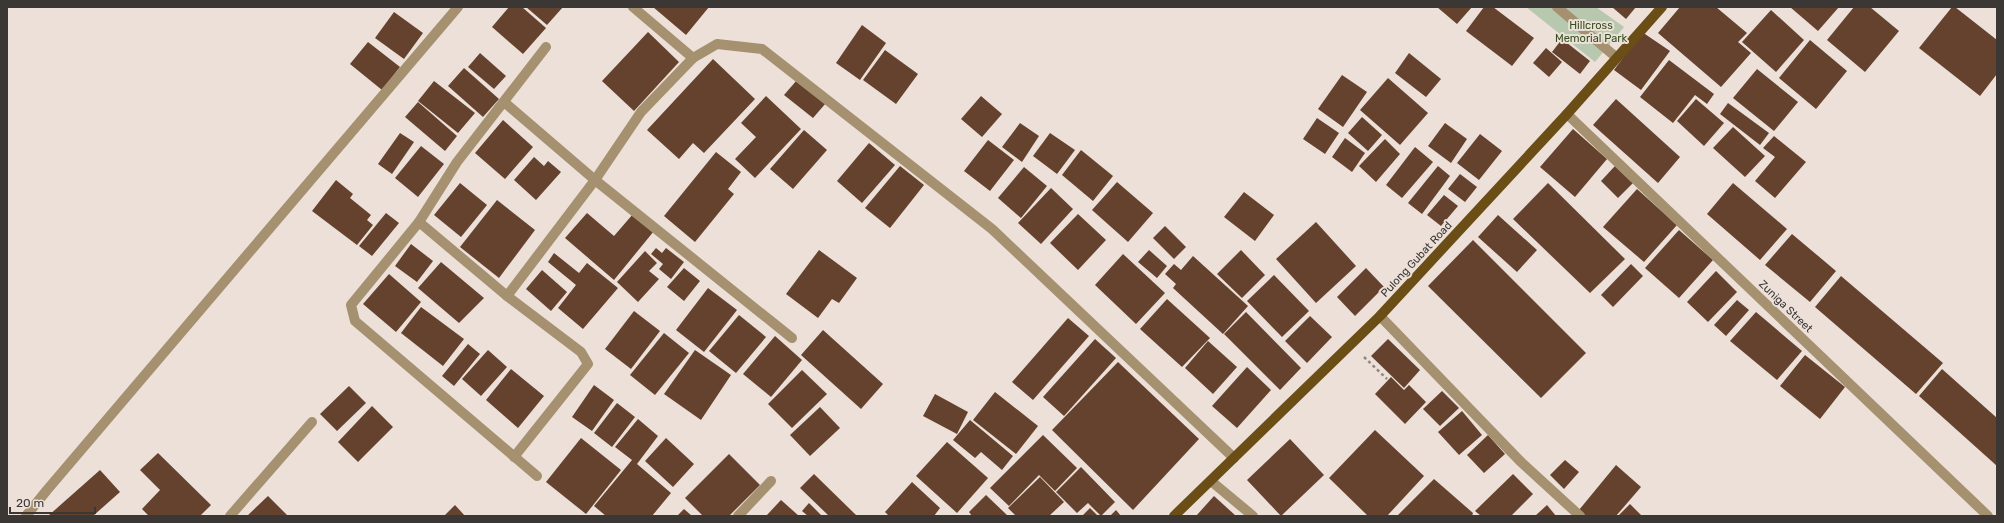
<svg xmlns="http://www.w3.org/2000/svg" width="2004" height="523" font-family="Rubik,sans-serif">
<style>
.green{fill:#b8c8af}
.building{fill:#64422d}
.lines{fill:none;stroke-linecap:round;stroke-linejoin:round}
.path{stroke:#8f8782;stroke-width:2.5;stroke-dasharray:3 3;stroke-linecap:butt}
.minor{stroke:#a5916f;stroke-width:10}
.major{stroke:#6b4e16;stroke-width:10}
.labels{text-anchor:middle;stroke-width:4;stroke-linejoin:round;paint-order:stroke}
.park-label{font-size:11px;fill:#31501b;stroke:#ece0d9}
.street-label{font-size:11px;fill:#3b3734;stroke:#ece0d9}
</style>
<rect width="100%" height="100%" fill="#ece0d9"/>
<!-- green -->
<path class="green" d="M1526 7H1596L1624 27 1595 62Z"/>
<!-- building -->
<g class="building">
<path d="M509 7H522L546 28 523 54 492 27Z"/>
<path d="M526 7H563L547 25Z"/>
<path d="M653 7H709L686 35Z"/>
<path d="M1437 7H1472L1457 24Z"/>
<path d="M1484 7H1493L1534 38 1512 66 1466 31Z"/>
<path d="M1612 7H1636L1626 19Z"/>
<path d="M1680 7H1716L1747 33 1738 42 1751 53 1721 87 1658 33Z"/>
<path d="M1790 7H1839L1818 31Z"/>
<path d="M1854 7H1870L1899 31 1865 72 1827 40Z"/>
<path d="M1952 7H1955L1997 40V74L1980 96 1919 48Z"/>
<path d="M1771 10 1804 40 1776 72 1742 42Z"/>
<path d="M394 12 423 33 404 59 375 38Z"/>
<path d="M862 25 886 43 860 80 836 63Z"/>
<path d="M648 32 679 62 634 111 602 81Z"/>
<path d="M1642 32 1670 51 1641 90 1614 70Z"/>
<path d="M1562 39 1590 61 1580 74 1552 52Z"/>
<path d="M1810 40 1847 71 1816 109 1779 78Z"/>
<path d="M368 42 400 67 382 90 350 64Z"/>
<path d="M1546 48 1562 62 1549 77 1533 63Z"/>
<path d="M885 50 918 74 896 104 863 80Z"/>
<path d="M480 53 506 76 494 89 468 67Z"/>
<path d="M1409 53 1441 79 1426 97 1395 73Z"/>
<path d="M713 59 755 99 704 153 693 143 679 159 647 130Z"/>
<path d="M1669 60 1714 94 1707 104 1695 95 1673 123 1640 97Z"/>
<path d="M464 68 499 99 483 117 448 86Z"/>
<path d="M1757 69 1798 102 1774 131 1733 98Z"/>
<path d="M1342 75 1367 92 1343 127 1318 109Z"/>
<path d="M1388 78 1428 113 1400 145 1360 110Z"/>
<path d="M797 80 826 103 813 118 784 95Z"/>
<path d="M434 81 475 113 458 133 418 101Z"/>
<path d="M766 96 801 129 755 178 735 159 756 137 741 123Z"/>
<path d="M981 96 1002 114 982 137 961 119Z"/>
<path d="M1616 99 1680 157 1658 183 1593 125Z"/>
<path d="M1696 99 1724 123 1704 146 1677 121Z"/>
<path d="M418 102 457 136 445 151 405 117Z"/>
<path d="M1728 103 1769 133 1760 145 1720 114Z"/>
<path d="M1362 117 1382 135 1368 151 1348 133Z"/>
<path d="M1317 118 1339 133 1325 154 1303 139Z"/>
<path d="M503 120 533 147 505 179 475 153Z"/>
<path d="M1020 123 1039 136 1022 162 1002 147Z"/>
<path d="M1445 123 1467 139 1451 163 1428 146Z"/>
<path d="M1733 127 1765 156 1745 177 1713 148Z"/>
<path d="M1573 129 1607 159 1575 197 1540 167Z"/>
<path d="M804 130 827 150 793 189 770 169Z"/>
<path d="M400 133 414 142 392 174 378 164Z"/>
<path d="M1050 133 1075 150 1057 174 1033 156Z"/>
<path d="M1480 134 1502 151 1479 180 1457 163Z"/>
<path d="M1774 136 1806 162 1775 198 1755 181 1775 157 1763 148Z"/>
<path d="M1345 138 1365 153 1352 172 1332 157Z"/>
<path d="M1385 139 1400 154 1376 182 1359 166Z"/>
<path d="M988 140 1014 160 990 191 964 171Z"/>
<path d="M869 143 895 165 862 203 837 181Z"/>
<path d="M421 146 444 164 418 197 395 178Z"/>
<path d="M1415 147 1433 162 1402 198 1386 185Z"/>
<path d="M1081 150 1113 176 1093 201 1062 175Z"/>
<path d="M716 152 741 172 728 189 734 194 695 242 664 216Z"/>
<path d="M534 157 544 166 548 161 561 172 536 200 514 180Z"/>
<path d="M900 166 924 185 890 228 865 208Z"/>
<path d="M1438 166 1450 176 1422 214 1408 203Z"/>
<path d="M1615 166 1633 183 1618 198 1601 181Z"/>
<path d="M1024 167 1047 186 1021 218 998 198Z"/>
<path d="M1460 174 1477 187 1465 202 1448 189Z"/>
<path d="M336 180 353 194 350 198 371 215 367 220 373 225 357 245 312 211Z"/>
<path d="M1117 182 1153 213 1128 242 1092 210Z"/>
<path d="M460 183 487 205 461 237 434 215Z"/>
<path d="M1548 183 1625 259 1590 293 1513 219Z"/>
<path d="M1733 183 1787 229 1760 260 1707 214Z"/>
<path d="M1051 188 1073 209 1041 244 1018 223Z"/>
<path d="M1637 189 1677 225 1644 262 1603 227Z"/>
<path d="M1244 192 1274 215 1255 241 1224 217Z"/>
<path d="M1444 195 1458 206 1441 226 1427 215Z"/>
<path d="M497 200 535 230 499 278 460 247Z"/>
<path d="M386 213 399 223 372 256 359 246Z"/>
<path d="M587 213 614 236 633 214 654 231 614 280 565 238Z"/>
<path d="M1078 214 1106 240 1078 270 1050 243Z"/>
<path d="M1498 215 1537 250 1517 272 1478 237Z"/>
<path d="M1316 222 1356 266 1316 303 1276 259Z"/>
<path d="M1165 226 1186 247 1174 259 1153 238Z"/>
<path d="M1679 230 1713 260 1679 298 1645 268Z"/>
<path d="M1792 234 1836 271 1810 302 1765 265Z"/>
<path d="M1473 240 1586 353 1541 398 1428 286Z"/>
<path d="M411 244 433 261 417 282 395 266Z"/>
<path d="M656 248 662 253 666 248 684 262 671 279 659 269 663 264 651 254Z"/>
<path d="M819 250 857 278 839 303 832 299 818 318 786 294Z"/>
<path d="M1149 250 1167 266 1157 278 1138 262Z"/>
<path d="M1241 250 1265 275 1242 298 1217 274Z"/>
<path d="M645 251 657 263 649 271 659 279 638 302 617 282Z"/>
<path d="M554 253 579 273 587 263 618 288 583 329 558 308 576 285 548 262Z"/>
<path d="M1123 254 1165 293 1136 324 1095 285Z"/>
<path d="M1193 256 1248 306 1223 334 1173 288 1176 284 1165 274 1174 264 1181 270Z"/>
<path d="M441 262 484 298 459 323 418 288Z"/>
<path d="M1631 264 1643 276 1613 307 1601 295Z"/>
<path d="M684 268 700 281 684 301 667 287Z"/>
<path d="M1366 268 1384 287 1355 316 1337 297Z"/>
<path d="M542 270 567 292 551 311 526 289Z"/>
<path d="M1716 271 1737 292 1708 322 1687 302Z"/>
<path d="M389 274 421 302 396 332 363 304Z"/>
<path d="M1274 275 1309 311 1282 337 1247 301Z"/>
<path d="M1841 276 1943 363 1916 394 1815 307Z"/>
<path d="M708 288 737 310 704 352 676 330Z"/>
<path d="M1167 299 1210 338 1182 367 1140 329Z"/>
<path d="M1737 300 1749 310 1726 336 1714 325Z"/>
<path d="M421 307 464 339 443 366 401 333Z"/>
<path d="M634 311 660 331 631 369 605 349Z"/>
<path d="M1246 312 1301 368 1280 390 1224 334Z"/>
<path d="M1756 312 1802 351 1777 380 1730 341Z"/>
<path d="M739 315 766 337 736 373 709 351Z"/>
<path d="M1310 316 1332 337 1307 363 1285 341Z"/>
<path d="M1068 318 1089 336 1033 400 1012 382Z"/>
<path d="M823 330 883 384 861 409 801 355Z"/>
<path d="M664 333 689 353 655 395 630 375Z"/>
<path d="M775 336 802 360 771 397 743 374Z"/>
<path d="M1095 339 1116 358 1064 416 1043 397Z"/>
<path d="M1388 339 1420 370 1404 388 1371 356Z"/>
<path d="M1208 341 1237 367 1213 394 1185 368Z"/>
<path d="M468 344 480 354 454 386 442 376Z"/>
<path d="M488 350 507 367 481 396 462 379Z"/>
<path d="M695 350 731 375 701 420 664 394Z"/>
<path d="M1805 355 1845 387 1820 419 1780 386Z"/>
<path d="M1118 362 1199 439 1133 510 1052 430Z"/>
<path d="M1247 367 1271 390 1237 428 1212 406Z"/>
<path d="M511 369 544 396 518 428 486 400Z"/>
<path d="M1942 369 1997 418V466L1919 396Z"/>
<path d="M802 370 827 394 792 428 768 404Z"/>
<path d="M1391 377 1404 390 1409 385 1426 402 1405 424 1375 394Z"/>
<path d="M594 385 614 400 592 431 572 417Z"/>
<path d="M349 386 366 403 337 431 320 414Z"/>
<path d="M1442 391 1459 408 1440 426 1423 409Z"/>
<path d="M995 392 1038 426 1016 454 973 420Z"/>
<path d="M935 394 968 412 957 434 923 416Z"/>
<path d="M617 403 635 417 612 447 594 433Z"/>
<path d="M372 406 393 427 358 462 338 442Z"/>
<path d="M820 407 840 428 810 456 790 435Z"/>
<path d="M1462 411 1482 435 1459 455 1438 432Z"/>
<path d="M638 419 658 436 637 464 671 493 652 516H606L594 506 632 460 615 447Z"/>
<path d="M970 420 1013 456 1002 470 981 452 975 458 953 440Z"/>
<path d="M1375 430 1424 476 1387 516H1368L1329 478Z"/>
<path d="M1043 435 1077 468 1055 491 1039 475 1009 506 990 488Z"/>
<path d="M1488 435 1505 454 1484 473 1467 455Z"/>
<path d="M581 438 621 470 586 514 546 482Z"/>
<path d="M666 438 694 464 673 487 645 461Z"/>
<path d="M1290 439 1324 475 1281 516 1247 480Z"/>
<path d="M947 442 988 478 957 513 916 476Z"/>
<path d="M158 453 211 505 200 516H149L142 509 160 490 140 470Z"/>
<path d="M729 454 760 485 729 516H703L685 498Z"/>
<path d="M1565 460 1579 472 1564 489 1550 475Z"/>
<path d="M1616 465 1641 487 1616 516H1586L1579 510Z"/>
<path d="M1081 467 1115 502 1101 516 1088 503 1077 513 1056 492Z"/>
<path d="M100 470 120 492 93 516H48Z"/>
<path d="M814 474 856 515 855 516H829L800 488Z"/>
<path d="M1513 474 1533 494 1511 516H1481L1475 511Z"/>
<path d="M1040 477 1064 502 1049 516H1016L1008 508Z"/>
<path d="M1434 479 1473 513 1472 516H1397Z"/>
<path d="M912 482 940 508 934 516H889L885 512Z"/>
<path d="M986 495 1008 516H972L969 512Z"/>
<path d="M268 496 288 516H247Z"/>
<path d="M1214 496 1236 516H1196Z"/>
<path d="M781 500 799 516H766Z"/>
<path d="M809 503 822 516H808L802 511Z"/>
<path d="M1630 504 1642 516H1618Z"/>
<path d="M455 505 465 516H444Z"/>
<path d="M1547 505 1556 516H1535Z"/>
<path d="M1090 508 1098 516H1082Z"/>
<path d="M684 509 692 516H677Z"/>
<path d="M1116 510 1121 516H1110Z"/>
</g>
<g class="lines">
<!-- path -->
<path class="path" d="M1364 357 1387 379"/>
<!-- minor -->
<g class="minor">
<path d="M633 7 693 58"/>
<path d="M1557 7 1617 58"/>
<path d="M504 102 595 180 792 338"/>
<path d="M1567 114 1988 516"/>
<path d="M419 222 507 296 581 352 588 364 514 457"/>
<path d="M507 296 595 180 641 112 693 58 717 44 762 49 992 229 1234 458"/>
<path d="M1380 316 1520 461 1580 516"/>
<path d="M537 476 355 321 351 305 419 222 457 162 546 47"/>
<path d="M1211 481 1253 516"/>
<path d="M26 516 47 490 458 7"/>
<path d="M230 516 312 422"/>
<path d="M738 516 771 481"/>
</g>
<!-- major -->
<path class="major" d="M1174 516 1380 316 1567 114 1662 7"/>
</g>
<g class="labels">
<!-- park labels -->
<g class="park-label">
<text x="1591" y="29">Hillcross<tspan x="1591" dy="13">Memorial Park</tspan></text>
</g>
<!-- street labels -->
<g class="street-label">
<text transform="translate(1416 259) rotate(-47)" y="4">Pulong Gubat Road</text>
<text transform="translate(1786 306) rotate(44)" y="4">Zuniga Street</text>
</g>
</g>
<!-- border -->
<rect width="2004" height="523" fill="none" stroke="#3b3734" stroke-width="16"/>
<!-- scale -->
<path d="M10 507v6h85v-6" fill="none" stroke="#3b3734" stroke-width="2"/>
<text x="16" y="507" font-size="12" fill="#3b3734" stroke="#ece0d9" stroke-width="3" paint-order="stroke">20 m</text>
</svg>
